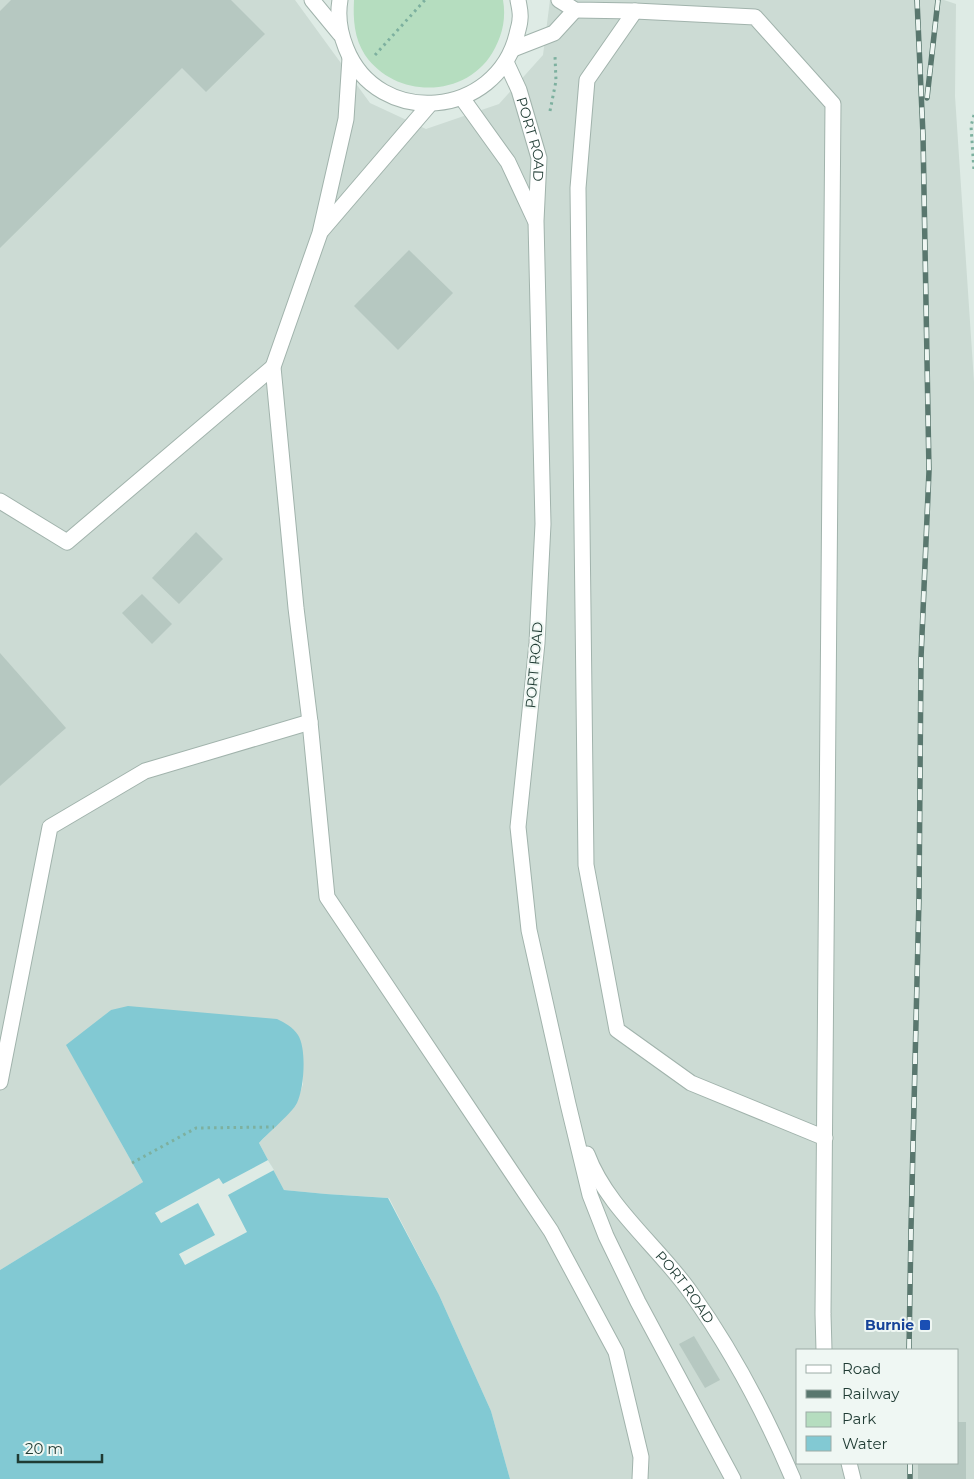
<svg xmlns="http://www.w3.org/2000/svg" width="974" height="1479" font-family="Montserrat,sans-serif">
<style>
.built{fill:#ccdbd4;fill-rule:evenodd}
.green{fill:#b5ddbf}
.water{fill:#82c9d3}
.pier{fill:#deebe5}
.building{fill:#b6c8c1}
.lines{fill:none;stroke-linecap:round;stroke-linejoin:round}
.minor-casing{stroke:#a1b3ac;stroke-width:17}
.path{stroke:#7db09f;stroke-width:3;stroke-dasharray:2.5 4;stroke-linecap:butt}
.minor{stroke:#fff;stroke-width:15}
.rail-casing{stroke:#59776e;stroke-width:5.5}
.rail{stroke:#eff7f3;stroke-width:4;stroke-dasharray:11;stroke-linecap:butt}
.transit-dot{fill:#1a4fb4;stroke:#eff7f3;stroke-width:2}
.labels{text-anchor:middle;stroke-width:4;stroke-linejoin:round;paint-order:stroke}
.street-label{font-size:14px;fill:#1f3b33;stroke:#eff7f3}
.transit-label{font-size:14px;font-weight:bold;fill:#164399;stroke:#eff7f3;text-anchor:end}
</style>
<rect width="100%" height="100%" fill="#deebe5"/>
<!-- built -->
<path class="built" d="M0 0H295L370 103 426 129 499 104 543 55 550 0H944L956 4 955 96 974 382V1479H510L491 1411 439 1295 389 1198 326 1194 284 1190 259 1143 296 1105 303 1084 302 1071 111 1010 67 1046 143 1182 0 1270ZM798 1350H958V1463H798Z"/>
<!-- green -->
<path class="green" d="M354 0H503C506 17 503 33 495 48 470 98 397 101 365 55 354 38 353 19 354 0Z"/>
<!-- water -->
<path class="water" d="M128 1006 277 1019C285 1023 293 1027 298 1035 307 1049 304 1089 297 1103 293 1112 267 1134 259 1143L284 1190 326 1194 388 1198 439 1295 491 1411 510 1479H0V1270L143 1182 66 1045 111 1010Z"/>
<!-- pier -->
<path class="pier" d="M268 1160 274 1170 228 1195 247 1232 185 1265 179 1254 215 1235 198 1203 161 1223 155 1213 219 1178 223 1184Z"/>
<!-- building -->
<g class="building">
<path d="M11 0H231L265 34 206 92 182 68 0 248V11Z"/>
<path d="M409 250 453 293 398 350 354 306Z"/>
<path d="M196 532 223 559 179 604 152 578Z"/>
<path d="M142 594 172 624 152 644 122 613Z"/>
<path d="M0 653 66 728 0 786Z"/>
<path d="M694 1336 720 1380 705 1388 679 1344Z"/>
<path d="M958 1422H966V1479H918V1463H958Z"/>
</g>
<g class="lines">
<!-- minor casing -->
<g class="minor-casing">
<g id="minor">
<path d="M312 0 340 34"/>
<path d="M340 0C337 17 340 33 346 48 378 129 497 118 517 34 518 29 520 24 520 19 521 13 519 6 518 0"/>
<path d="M559 0 575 10 635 11 755 17 833 104 823 1314 824 1350"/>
<path d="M635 11 587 80 578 188 586 865 617 1030 691 1083 825 1138"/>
<path d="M513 49 554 33 575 10"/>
<path d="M350 58 346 119 320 233 273 367 296 608 310 722 327 897 551 1231 616 1352 641 1457 640 1479"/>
<path id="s1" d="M506 62 519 90 539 158 536 221 543 524 537 643 518 827 529 930 568 1104 590 1195 606 1236 638 1302 733 1479"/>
<path d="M462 98 508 162 535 220"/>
<path d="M322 230 430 104"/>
<path d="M0 501 67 542 273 367"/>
<path d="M0 1082 50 827 145 771 310 722"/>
<path id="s2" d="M587 1154C607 1208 659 1247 691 1293 733 1352 765 1413 793 1479"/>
<path d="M849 1463 853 1479"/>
</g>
</g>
<!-- path -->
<g class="path">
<path d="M375 55 425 0"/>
<path d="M550 111 556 81 555 56"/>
<path d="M974 115 971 126 974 171"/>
<path d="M132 1163 196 1128 274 1127"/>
</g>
<!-- minor -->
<use href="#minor" class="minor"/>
<!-- rail casing -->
<g class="rail-casing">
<g id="rail">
<path d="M927 98 938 0"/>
<path d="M909 1350 911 1229 919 898 921 658 929 471 923 135 917 0"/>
<path d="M910 1463V1479"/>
</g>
</g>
<!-- rail -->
<use href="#rail" class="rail"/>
</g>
<!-- markers -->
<rect class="transit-dot" x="919" y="1319" width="12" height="12" rx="2.5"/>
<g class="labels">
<!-- street labels -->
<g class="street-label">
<text dy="5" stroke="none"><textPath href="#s1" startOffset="82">PORT ROAD</textPath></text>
<text transform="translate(534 665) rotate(-85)" y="5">PORT ROAD</text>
<text dy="5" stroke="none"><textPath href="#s2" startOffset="166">PORT ROAD</textPath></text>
</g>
<!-- transit labels -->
<g class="transit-label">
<text x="914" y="1330">Burnie</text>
</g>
</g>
<!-- legend -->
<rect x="796" y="1349" width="162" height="115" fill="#eff7f3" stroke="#9caca6"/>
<rect x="806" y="1365" width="25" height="8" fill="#ffffff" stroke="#9caca6"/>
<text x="842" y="1374" font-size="15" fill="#1f3b33">Road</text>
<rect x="806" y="1390" width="25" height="8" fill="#59776e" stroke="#9caca6"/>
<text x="842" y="1399" font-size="15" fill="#1f3b33">Railway</text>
<rect x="806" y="1412" width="25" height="15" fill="#b5ddbf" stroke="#9caca6"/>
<text x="842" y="1424" font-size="15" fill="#1f3b33">Park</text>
<rect x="806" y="1436" width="25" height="15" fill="#82c9d3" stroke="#9caca6"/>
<text x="842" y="1449" font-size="15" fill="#1f3b33">Water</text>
<!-- scale -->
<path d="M18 1454v8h84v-8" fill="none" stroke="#1f3b33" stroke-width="2.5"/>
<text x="25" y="1454" font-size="15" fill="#1f3b33" stroke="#eff7f3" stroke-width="4" paint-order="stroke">20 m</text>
</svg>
